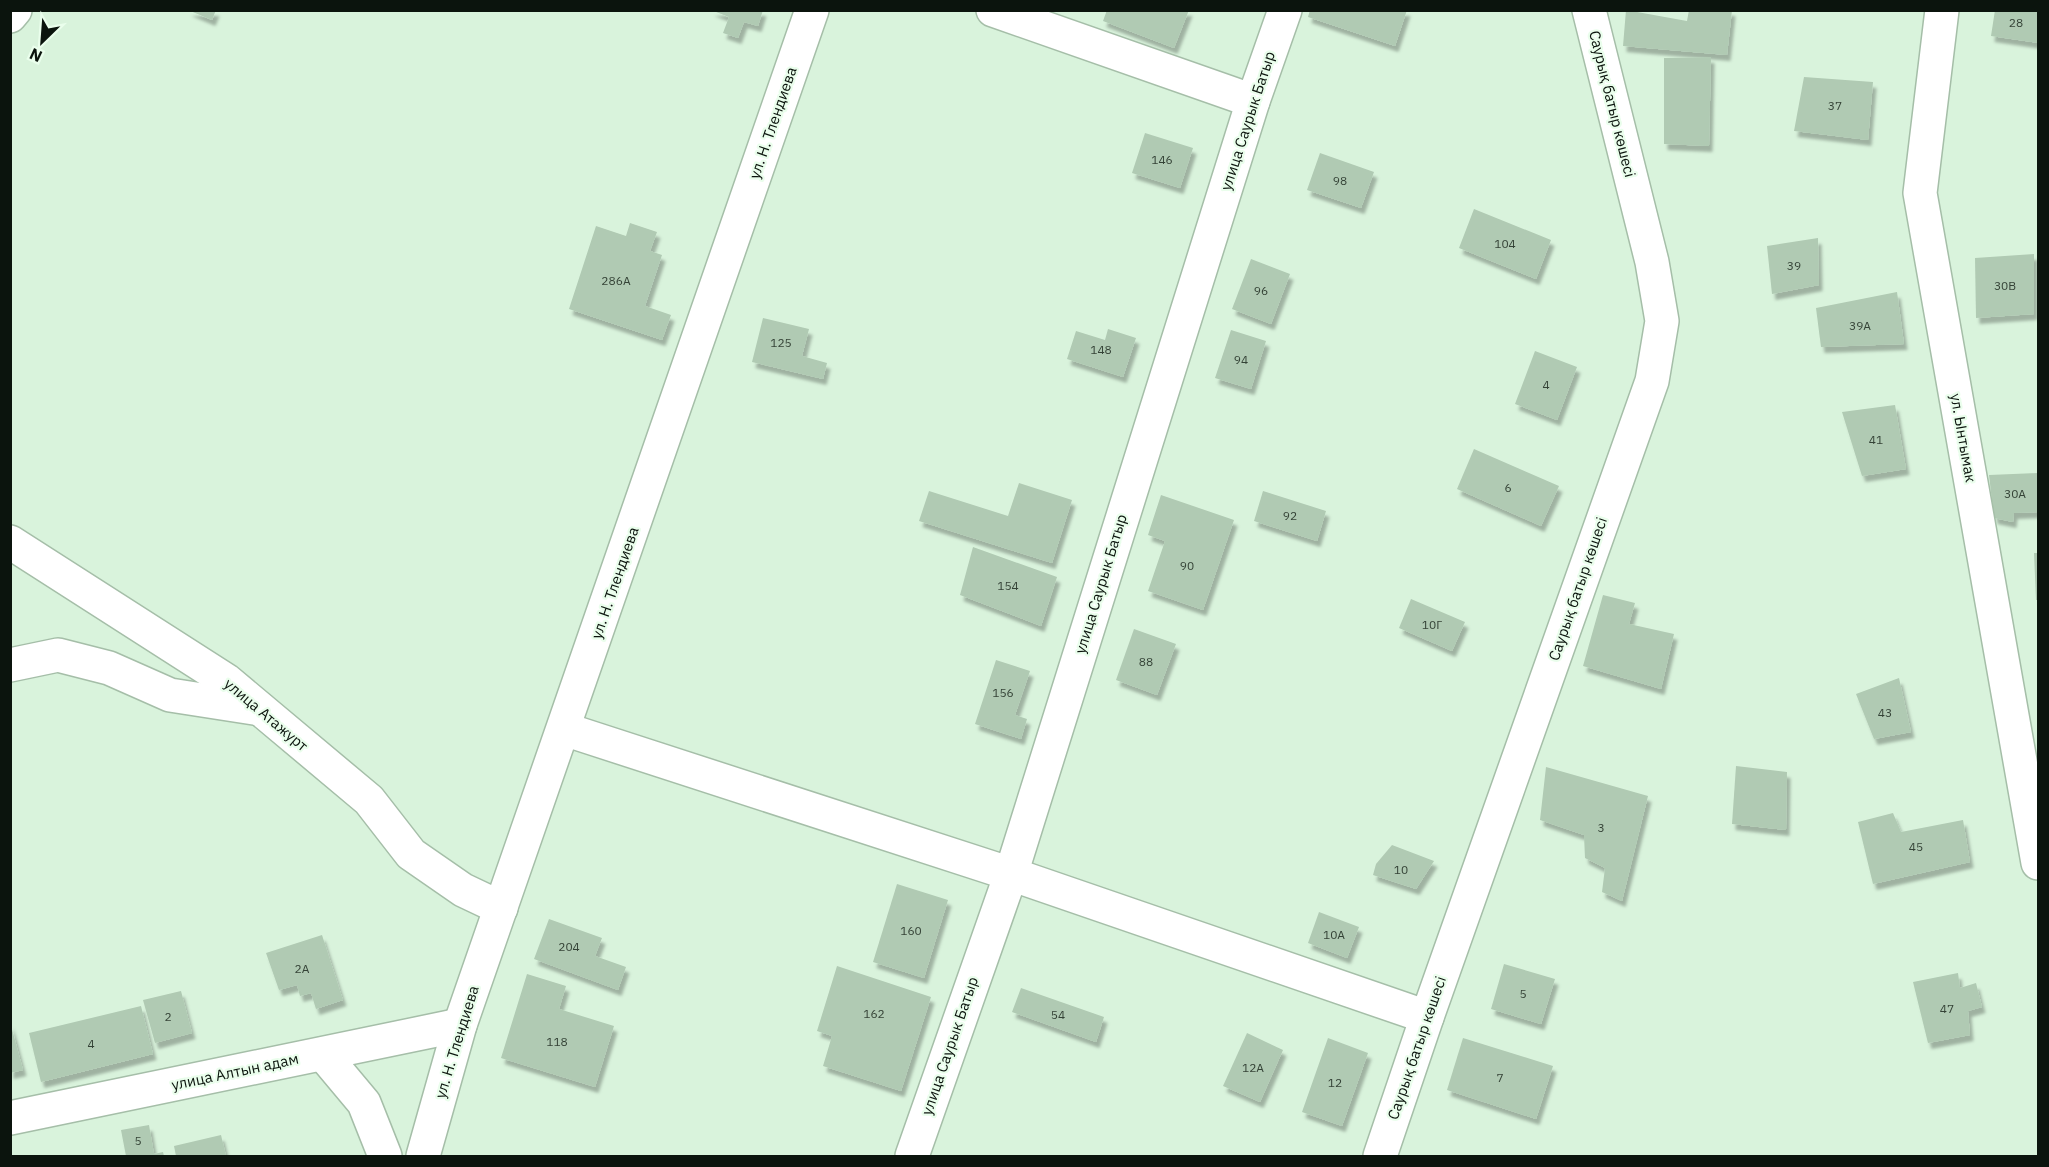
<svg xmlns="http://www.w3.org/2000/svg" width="2049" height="1167" font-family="'IBM Plex Sans',sans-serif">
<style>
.building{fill:#b0cab3;filter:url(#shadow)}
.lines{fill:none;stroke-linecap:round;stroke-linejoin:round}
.minor-casing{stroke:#a5bea8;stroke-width:36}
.minor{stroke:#fff;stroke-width:33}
.labels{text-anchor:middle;stroke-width:4.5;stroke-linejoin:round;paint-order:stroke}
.number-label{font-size:12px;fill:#344236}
.street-label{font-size:15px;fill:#0b140d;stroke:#eafeec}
</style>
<defs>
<filter id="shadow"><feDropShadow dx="3.5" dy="6" stdDeviation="1.5" flood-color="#0004"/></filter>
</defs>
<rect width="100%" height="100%" fill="#d9f3dc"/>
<!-- building -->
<g class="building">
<path d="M188 10H216L212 20Z"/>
<path d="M711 10H763L758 26 744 22 738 38 723 33 729 17Z"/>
<path d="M1107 10H1189L1174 48 1103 21Z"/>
<path d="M1310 10H1407L1395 46 1308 17Z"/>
<path d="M1626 10 1687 21 1689 10H1732L1727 55 1623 46Z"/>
<path d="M1995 10H2038V43L1991 36Z"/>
<path d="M1711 57 1709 146 1664 144V58Z"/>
<path d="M1804 77 1873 82 1868 140 1794 131Z"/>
<path d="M1145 133 1193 148 1180 188 1132 173Z"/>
<path d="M1320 153 1374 172 1361 208 1307 190Z"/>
<path d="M1474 209 1551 240 1536 279 1459 248Z"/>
<path d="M630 223 657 232 650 251 662 255 645 306 671 315 662 340 569 309 596 226 626 236Z"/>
<path d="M1818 238 1819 285 1772 294 1767 246Z"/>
<path d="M2034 254V314L1976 318 1975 258Z"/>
<path d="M1251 259 1290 274 1271 324 1232 309Z"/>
<path d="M1897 292 1904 344 1821 347 1816 308Z"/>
<path d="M763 318 809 329 802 356 827 363 823 379 752 362Z"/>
<path d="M1108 329 1136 338 1123 377 1067 359 1076 331 1105 340Z"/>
<path d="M1231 330 1266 341 1251 389 1215 378Z"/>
<path d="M1535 351 1577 367 1557 420 1515 404Z"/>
<path d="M1895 405 1906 469 1862 476 1842 412Z"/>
<path d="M1474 449 1559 486 1541 526 1457 489Z"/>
<path d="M2038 473V512L2014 513 2013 522 1994 518 1989 475Z"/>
<path d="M1019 483 1072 500 1052 563 919 521 929 491 1008 516Z"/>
<path d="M1263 491 1326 511 1317 541 1254 521Z"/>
<path d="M1161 495 1234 520 1203 610 1148 591 1165 541 1148 535Z"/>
<path d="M973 547 1057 577 1041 626 960 595Z"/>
<path d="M2034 553H2038V600H2036Z"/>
<path d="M1603 595 1635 603 1629 624 1674 634 1661 689 1583 666Z"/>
<path d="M1411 599 1465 622 1452 651 1399 628Z"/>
<path d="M1134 629 1176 644 1157 695 1116 680Z"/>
<path d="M996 660 1030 671 1015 715 1027 719 1021 739 975 724Z"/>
<path d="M1899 678 1911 732 1874 739 1856 694Z"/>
<path d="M1736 766 1787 772 1786 830 1732 824Z"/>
<path d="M1546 767 1648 796 1622 901 1602 892 1605 868 1585 858 1584 835 1540 820Z"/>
<path d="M1893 813 1901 832 1963 820 1970 862 1873 884 1858 822Z"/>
<path d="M1392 845 1434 861 1416 889 1373 875 1376 864Z"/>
<path d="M897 884 948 900 924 978 873 962Z"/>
<path d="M1319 912 1359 927 1347 958 1308 943Z"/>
<path d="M549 919 602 938 595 956 626 967 618 990 534 959Z"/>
<path d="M322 935 343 1000 316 1009 311 993 300 996 297 985 279 990 266 953Z"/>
<path d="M1504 964 1555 979 1541 1024 1491 1009Z"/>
<path d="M837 966 931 997 901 1091 823 1066 832 1036 817 1031Z"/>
<path d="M1958 973 1960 988 1976 983 1982 1007 1968 1011 1970 1035 1928 1043 1913 982Z"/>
<path d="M527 974 566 986 559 1009 614 1026 595 1087 501 1058Z"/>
<path d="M1021 988 1104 1017 1096 1042 1012 1012Z"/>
<path d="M181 991 192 1033 155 1043 143 1000Z"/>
<path d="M141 1006 153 1054 41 1082 29 1033Z"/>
<path d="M10 1022 23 1070 10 1073Z"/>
<path d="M1247 1033 1283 1050 1260 1102 1223 1086Z"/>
<path d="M1328 1038 1368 1053 1342 1126 1302 1112Z"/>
<path d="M1463 1038 1553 1066 1536 1119 1447 1090Z"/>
<path d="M149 1125 154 1154 163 1152 164 1156H126L121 1130Z"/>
<path d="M221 1135 226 1156H176L174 1146Z"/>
</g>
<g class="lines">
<!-- minor casing -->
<g class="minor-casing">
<g id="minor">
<path d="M993 10 1253 101"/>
<path d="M1942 10 1920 193 2038 863"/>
<path d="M10 16 15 10"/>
<path d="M10 542 227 681 369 800 411 854 463 890 501 908"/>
<path d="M10 665 58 655 109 668 170 695 260 709"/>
<path d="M564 729 1011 874 1427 1017"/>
<path d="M323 1054 364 1103 385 1156"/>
<path d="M10 1118 460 1025"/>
<path d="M423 1156 460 1025 812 10"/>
<path d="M912 1156 1011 874 1253 101 1285 10"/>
<path d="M1380 1156 1427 1017 1652 381 1662 321 1652 262 1589 10"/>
</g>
</g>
<!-- minor -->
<use href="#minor" class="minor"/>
</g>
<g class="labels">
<!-- number labels -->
<g class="number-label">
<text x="2016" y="27">28</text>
<text x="1835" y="110">37</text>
<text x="1162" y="164">146</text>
<text x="1340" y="185">98</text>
<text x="1505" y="248">104</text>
<text x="1794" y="270">39</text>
<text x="616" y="285">286А</text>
<text x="2005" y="290">30В</text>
<text x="1261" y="295">96</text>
<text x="1860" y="330">39А</text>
<text x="781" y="347">125</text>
<text x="1101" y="354">148</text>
<text x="1241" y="364">94</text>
<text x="1546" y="389">4</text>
<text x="1876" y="444">41</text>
<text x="1508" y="492">6</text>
<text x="2015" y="498">30А</text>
<text x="1290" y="520">92</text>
<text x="1187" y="570">90</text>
<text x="1008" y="590">154</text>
<text x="1432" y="629">10Г</text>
<text x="1146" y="666">88</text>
<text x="1003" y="697">156</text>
<text x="1885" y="717">43</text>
<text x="1601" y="832">3</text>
<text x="1916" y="851">45</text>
<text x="1401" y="874">10</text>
<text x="911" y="935">160</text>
<text x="1334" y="939">10А</text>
<text x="569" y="951">204</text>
<text x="302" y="973">2А</text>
<text x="1523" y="998">5</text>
<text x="1947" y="1013">47</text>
<text x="874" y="1018">162</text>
<text x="1058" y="1019">54</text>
<text x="168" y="1021">2</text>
<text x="557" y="1046">118</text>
<text x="91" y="1048">4</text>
<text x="1253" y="1072">12А</text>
<text x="1500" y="1082">7</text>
<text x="1335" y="1087">12</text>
<text x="138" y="1145">5</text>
</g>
<!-- street labels -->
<g class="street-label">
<text transform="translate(1612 104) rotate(76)" y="5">Саурық батыр көшесі</text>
<text transform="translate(1248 121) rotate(-72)" y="5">улица Саурык Батыр</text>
<text transform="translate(773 123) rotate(-71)" y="5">ул. Н. Тлендиева</text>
<text transform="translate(1963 438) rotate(80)" y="5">ул. Ынтымак</text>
<text transform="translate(615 583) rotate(-71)" y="5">ул. Н. Тлендиева</text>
<text transform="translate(1101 584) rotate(-73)" y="5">улица Саурык Батыр</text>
<text transform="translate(1578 589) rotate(-71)" y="5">Саурық батыр көшесі</text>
<text transform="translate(266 715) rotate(40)" y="5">улица Атажурт</text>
<text transform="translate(457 1042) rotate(-73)" y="5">ул. Н. Тлендиева</text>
<text transform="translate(950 1046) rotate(-71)" y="5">улица Саурык Батыр</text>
<text transform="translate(1417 1048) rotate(-71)" y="5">Саурық батыр көшесі</text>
<text transform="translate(235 1072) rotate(-12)" y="5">улица Алтын адам</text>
</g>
</g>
<!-- border -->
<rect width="2049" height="1167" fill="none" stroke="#0b140d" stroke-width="24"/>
<!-- north arrow -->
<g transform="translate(42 42) rotate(205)" stroke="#eafeec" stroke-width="4.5" paint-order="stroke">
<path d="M0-4.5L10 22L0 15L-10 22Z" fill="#0b140d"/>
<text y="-9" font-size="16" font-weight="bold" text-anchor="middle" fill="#0b140d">N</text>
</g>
</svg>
